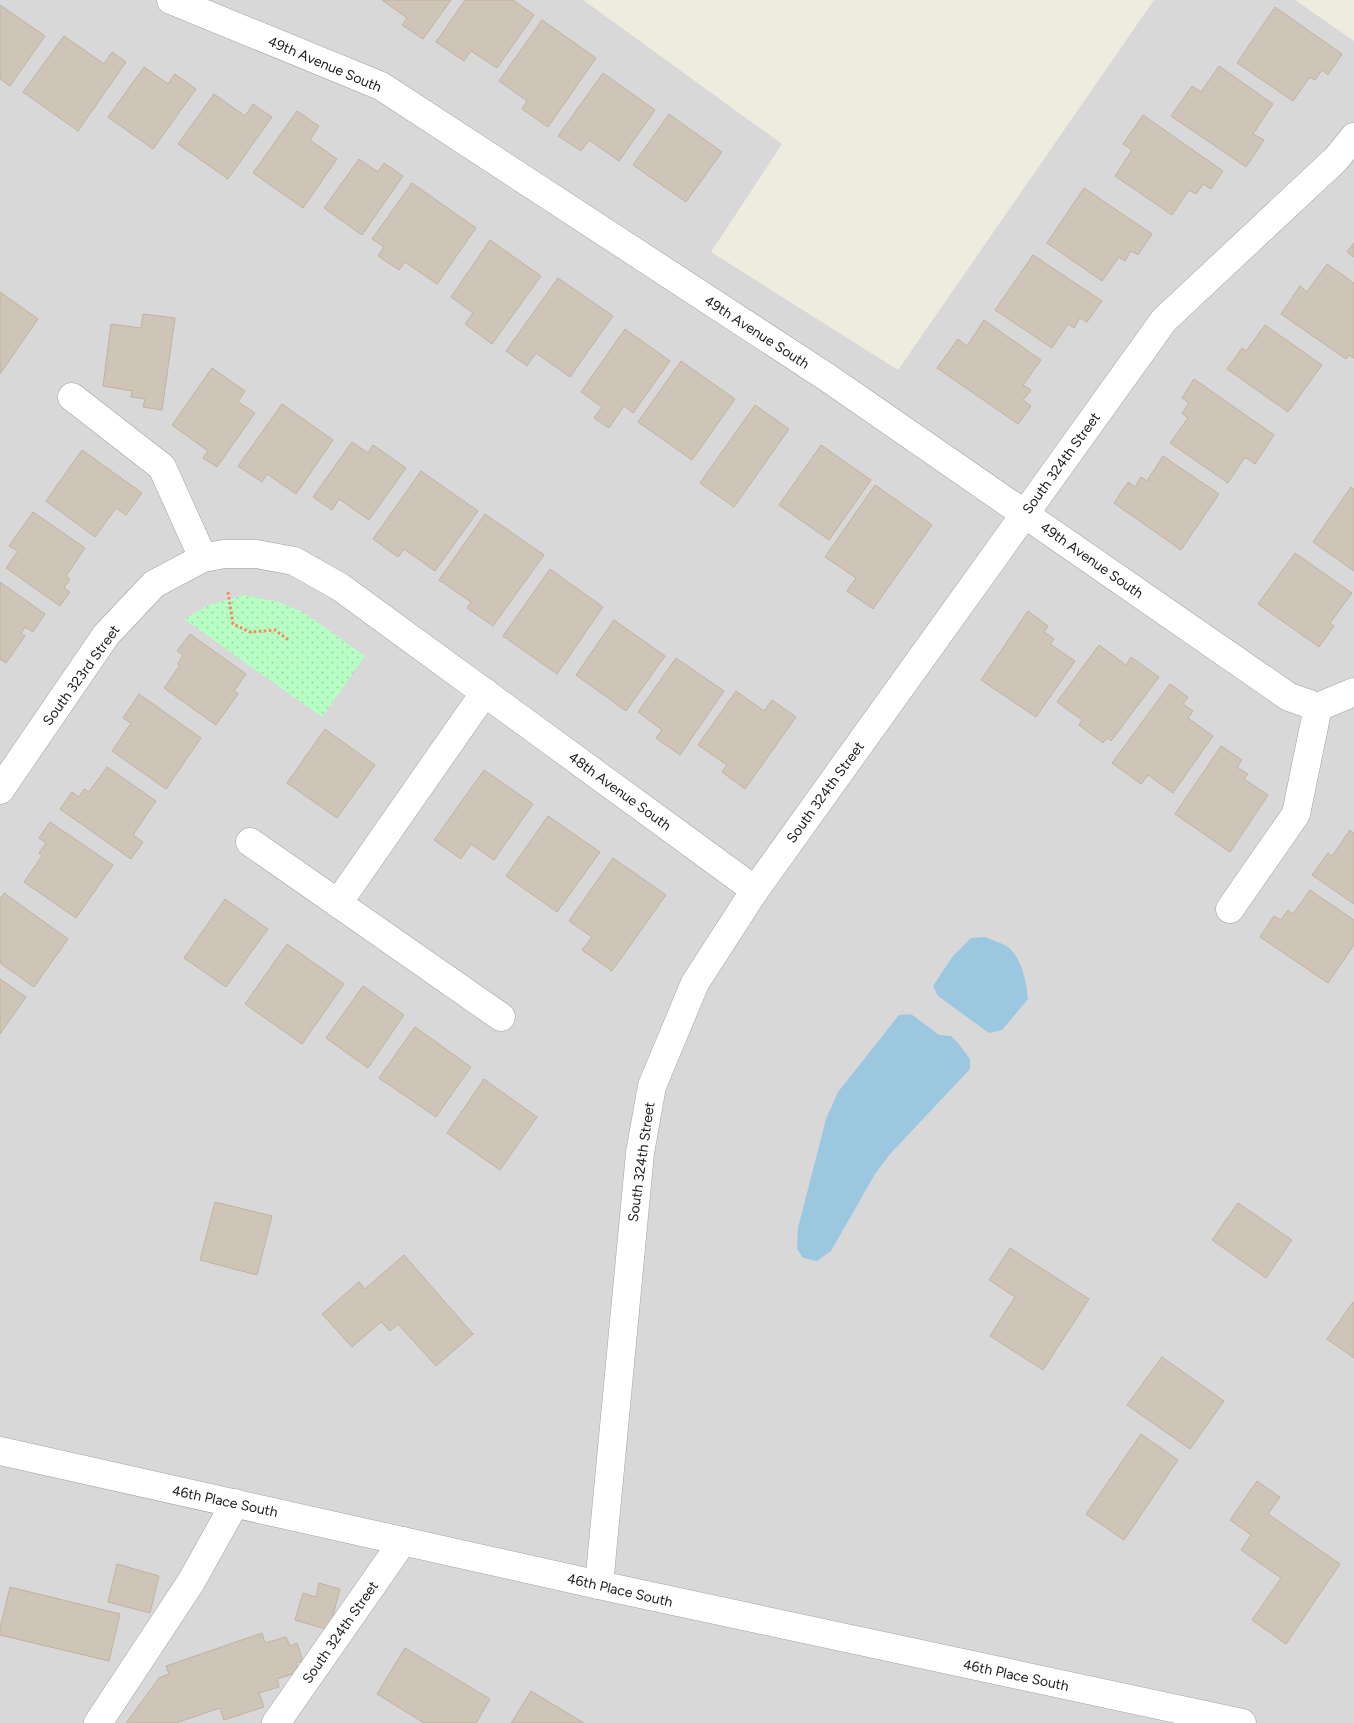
<svg xmlns="http://www.w3.org/2000/svg" width="1354" height="1723" font-family="Figtree,sans-serif">
<style>
.residential{fill:#d9d8d8}
.park{fill:url(#park-dots)}
.water{fill:#9bc8e0}
.building{fill:#cec4b8;stroke:#c0b2a0}
.lines{fill:none;stroke-linecap:round;stroke-linejoin:round}
.minor-casing{stroke:#a2a2a2;stroke-width:29}
.path{stroke:#ff835f;stroke-width:3;stroke-dasharray:2.5 2.5;stroke-linecap:butt}
.minor{stroke:#fff;stroke-width:28}
.labels{text-anchor:middle;stroke-width:5;stroke-linejoin:round;paint-order:stroke}
.street-label{font-size:14px;fill:#1b1b1b;stroke:#fff}
</style>
<defs>
<pattern id="park-dots" width="8" height="8" patternUnits="userSpaceOnUse" patternTransform="scale(1.25)"><rect width="8" height="8" fill="#b6fec4"/><path d="M2 2h.1M6 6h.1" fill="none" stroke="#9cd9a8" stroke-width="1.8" stroke-linecap="round"/></pattern>
</defs>
<rect width="100%" height="100%" fill="#eeebdf"/>
<!-- residential -->
<path class="residential" d="M0 0H583L782 144 711 252 898 370 1154 0H1295L1354 41V1723H0Z"/>
<!-- park -->
<path class="park" d="M244 595 279 602 303 612 365 656 322 717 184 619 209 605Z"/>
<!-- water -->
<g class="water">
<path d="M985 937C992 940 1002 943 1008 947 1023 960 1026 981 1028 999L1002 1030 989 1033 938 996 933 986 953 956 971 938Z"/>
<path d="M911 1014 939 1035 951 1036 958 1043 970 1059V1069L891 1153 875 1174 831 1251 817 1261 803 1258 797 1249 798 1228 826 1119 838 1092 899 1015Z"/>
</g>
<!-- building -->
<g class="building">
<path d="M382 0H451L423 39 402 25 407 18Z"/>
<path d="M465 0H513L534 15 497 68 471 51 464 61 436 42Z"/>
<path d="M0 5 45 36 10 86 0 79Z"/>
<path d="M1275 7 1342 54 1328 75 1322 70 1315 80 1310 77 1293 101 1237 63Z"/>
<path d="M542 20 596 58 548 127 522 109 527 101 499 81Z"/>
<path d="M64 36 104 64 112 52 126 62 78 131 23 92Z"/>
<path d="M1219 66 1273 104 1253 134 1264 140 1246 167 1171 116 1192 86 1201 92Z"/>
<path d="M144 67 168 84 175 74 196 89 153 149 108 117Z"/>
<path d="M603 73 655 110 619 161 589 140 581 151 558 136Z"/>
<path d="M214 94 245 116 253 104 272 117 228 179 178 144Z"/>
<path d="M297 111 319 126 310 140 337 159 303 208 253 173Z"/>
<path d="M669 114 722 152 686 202 633 165Z"/>
<path d="M1143 115 1223 171 1211 189 1203 184 1196 194 1189 190 1172 215 1115 176 1132 150 1123 144Z"/>
<path d="M359 159 378 172 384 163 403 176 362 235 324 208Z"/>
<path d="M412 183 476 228 437 284 405 262 399 270 378 256 384 247 372 239Z"/>
<path d="M1084 188 1152 234 1138 255 1131 251 1125 261 1119 257 1102 281 1047 243Z"/>
<path d="M490 240 541 276 492 344 465 324 473 313 451 297Z"/>
<path d="M1354 243V257L1347 252Z"/>
<path d="M1033 255 1102 301 1087 322 1080 318 1074 328 1068 324 1052 348 995 310Z"/>
<path d="M1327 264 1354 283V358L1349 355 1346 359 1281 314 1300 286 1307 292Z"/>
<path d="M558 278 613 316 570 377 536 353 527 366 506 351Z"/>
<path d="M0 292 38 319 0 374Z"/>
<path d="M143 314 175 318 162 410 143 407 145 399 131 397 132 391 103 386 111 324 141 328Z"/>
<path d="M984 320 1041 360 1023 385 1031 390 1023 400 1031 406 1018 424 937 368 958 339 967 346Z"/>
<path d="M1265 325 1322 365 1288 412 1227 369 1242 348 1246 351Z"/>
<path d="M625 329 670 361 633 413 624 406 609 428 594 418 602 407 581 392Z"/>
<path d="M681 361 735 399 692 460 638 422Z"/>
<path d="M212 368 245 391 238 402 255 413 217 467 203 458 208 451 172 425Z"/>
<path d="M1194 379 1274 435 1255 464 1245 457 1228 483 1170 443 1188 418 1182 413 1189 403 1182 398Z"/>
<path d="M282 404 333 440 296 494 267 474 262 482 238 466Z"/>
<path d="M755 405 789 429 734 507 700 483Z"/>
<path d="M352 442 368 453 373 445 406 468 369 520 339 499 332 510 313 497Z"/>
<path d="M821 445 871 480 829 540 779 505Z"/>
<path d="M82 450 142 493 126 515 116 508 95 537 46 501Z"/>
<path d="M1163 456 1219 494 1181 550 1114 503 1128 482 1135 487 1141 477 1147 481Z"/>
<path d="M421 471 478 511 435 571 404 549 398 557 373 539Z"/>
<path d="M875 485 932 525 873 609 847 591 856 578 825 557Z"/>
<path d="M1351 487 1354 489V571L1313 542Z"/>
<path d="M33 512 85 548 66 576 70 579 64 588 70 592 60 606 6 568 18 551 9 546Z"/>
<path d="M485 514 544 555 493 626 467 608 471 602 439 580Z"/>
<path d="M1295 553 1352 593 1330 623 1334 626 1319 647 1258 604Z"/>
<path d="M550 569 603 607 557 674 503 636Z"/>
<path d="M0 582 45 614 33 632 25 627 21 633 25 636 6 663 0 659Z"/>
<path d="M1028 611 1048 626 1044 632 1054 639 1050 644 1075 661 1036 717 981 680Z"/>
<path d="M614 620 665 656 626 711 576 675Z"/>
<path d="M190 634 246 674 234 691 238 694 216 725 164 688 180 665 178 664 183 655 177 651Z"/>
<path d="M1099 645 1126 665 1131 657 1159 677 1111 741 1107 738 1103 743 1079 725 1082 720 1057 702Z"/>
<path d="M676 658 724 691 680 755 656 738 662 730 638 712Z"/>
<path d="M1170 684 1188 697 1183 704 1193 711 1188 718 1213 736 1173 793 1148 775 1141 784 1112 763Z"/>
<path d="M736 691 764 711 772 700 796 717 745 789 722 772 727 765 698 745Z"/>
<path d="M139 694 201 738 166 789 112 751 131 723 123 718Z"/>
<path d="M325 729 375 765 337 818 287 783Z"/>
<path d="M1221 746 1242 760 1237 767 1248 774 1244 779 1268 795 1230 852 1175 814Z"/>
<path d="M107 767 156 801 133 835 143 842 131 859 60 809 72 792 79 797 84 789 89 792Z"/>
<path d="M484 770 533 804 494 860 471 844 461 859 434 840Z"/>
<path d="M548 816 600 852 557 912 506 876Z"/>
<path d="M50 822 113 865 76 918 24 882 42 856 39 853 46 843 39 838Z"/>
<path d="M1350 830 1354 833V904L1312 875 1328 853 1332 856Z"/>
<path d="M613 858 666 895 612 971 582 950 592 937 569 921Z"/>
<path d="M1310 890 1354 920V945L1328 983 1260 937 1274 916 1281 920 1288 910 1293 914Z"/>
<path d="M4 893 68 939 34 987 0 963V899Z"/>
<path d="M225 899 268 929 226 987 184 958Z"/>
<path d="M287 944 344 984 302 1044 245 1004Z"/>
<path d="M0 979 26 997 0 1034Z"/>
<path d="M363 986 404 1015 368 1068 326 1038Z"/>
<path d="M415 1027 471 1067 436 1117 379 1078Z"/>
<path d="M484 1079 537 1117 500 1170 447 1133Z"/>
<path d="M215 1202 272 1216 257 1275 200 1260Z"/>
<path d="M1238 1203 1292 1240 1266 1278 1212 1240Z"/>
<path d="M1010 1248 1089 1299 1043 1370 990 1336 1015 1297 989 1280Z"/>
<path d="M404 1255 473 1334 436 1366 398 1324 390 1331 381 1322 352 1347 322 1314 359 1282 365 1289Z"/>
<path d="M1353 1302 1354 1303V1358L1327 1339Z"/>
<path d="M1162 1357 1224 1401 1190 1449 1127 1405Z"/>
<path d="M1141 1434 1178 1460 1124 1540 1086 1514Z"/>
<path d="M1257 1481 1280 1497 1268 1514 1340 1564 1286 1644 1252 1620 1281 1578 1241 1550 1251 1535 1230 1520Z"/>
<path d="M117 1564 159 1576 150 1613 108 1602Z"/>
<path d="M319 1583 340 1589 329 1630 295 1620 303 1593 316 1597Z"/>
<path d="M10 1587 120 1614 109 1661 0 1635V1628Z"/>
<path d="M262 1633 265 1643 286 1637 290 1646 297 1643 303 1661 296 1663 299 1672 277 1679 279 1687 259 1693 264 1707 224 1720 220 1708 176 1723H126L159 1678 169 1674 166 1666Z"/>
<path d="M405 1648 490 1699 476 1723H424L377 1694Z"/>
<path d="M531 1691 584 1723H511Z"/>
</g>
<g class="lines">
<!-- minor casing -->
<g class="minor-casing">
<g id="minor">
<path d="M171 0 381 86 828 378 1289 697 1318 707"/>
<path d="M72 397 162 467 203 558"/>
<path d="M1318 707 1354 692"/>
<path d="M0 790 106 635 154 584 203 558 224 554H256L294 561 340 587 755 890"/>
<path d="M250 842 501 1017"/>
<path d="M338 903 485 692"/>
<path d="M1230 909 1296 814 1318 707"/>
<path d="M0 1451 599 1585 1242 1723"/>
<path d="M599 1585 640 1153 652 1086 695 983 755 890 1164 320 1336 159 1354 137"/>
<path d="M98 1723 191 1582 235 1503"/>
<path d="M276 1723 403 1541"/>
</g>
</g>
<!-- path -->
<path class="path" d="M228 592 233 624 250 632 275 630 290 641"/>
<!-- minor -->
<use href="#minor" class="minor"/>
</g>
<g class="labels">
<!-- street labels -->
<g class="street-label">
<text transform="translate(325 64) rotate(23)" y="5">49th Avenue South</text>
<text transform="translate(757 332) rotate(33)" y="5">49th Avenue South</text>
<text transform="translate(1061 463) rotate(-54)" y="5">South 324th Street</text>
<text transform="translate(1092 560) rotate(35)" y="5">49th Avenue South</text>
<text transform="translate(81 675) rotate(-54)" y="5">South 323rd Street</text>
<text transform="translate(620 791) rotate(36)" y="5">48th Avenue South</text>
<text transform="translate(825 792) rotate(-54)" y="5">South 324th Street</text>
<text transform="translate(641 1162) rotate(-82)" y="5">South 324th Street</text>
<text transform="translate(225 1501) rotate(12)" y="5">46th Place South</text>
<text transform="translate(620 1590) rotate(13)" y="5">46th Place South</text>
<text transform="translate(340 1632) rotate(-55)" y="5">South 324th Street</text>
<text transform="translate(1016 1675) rotate(12)" y="5">46th Place South</text>
</g>
</g>
</svg>
